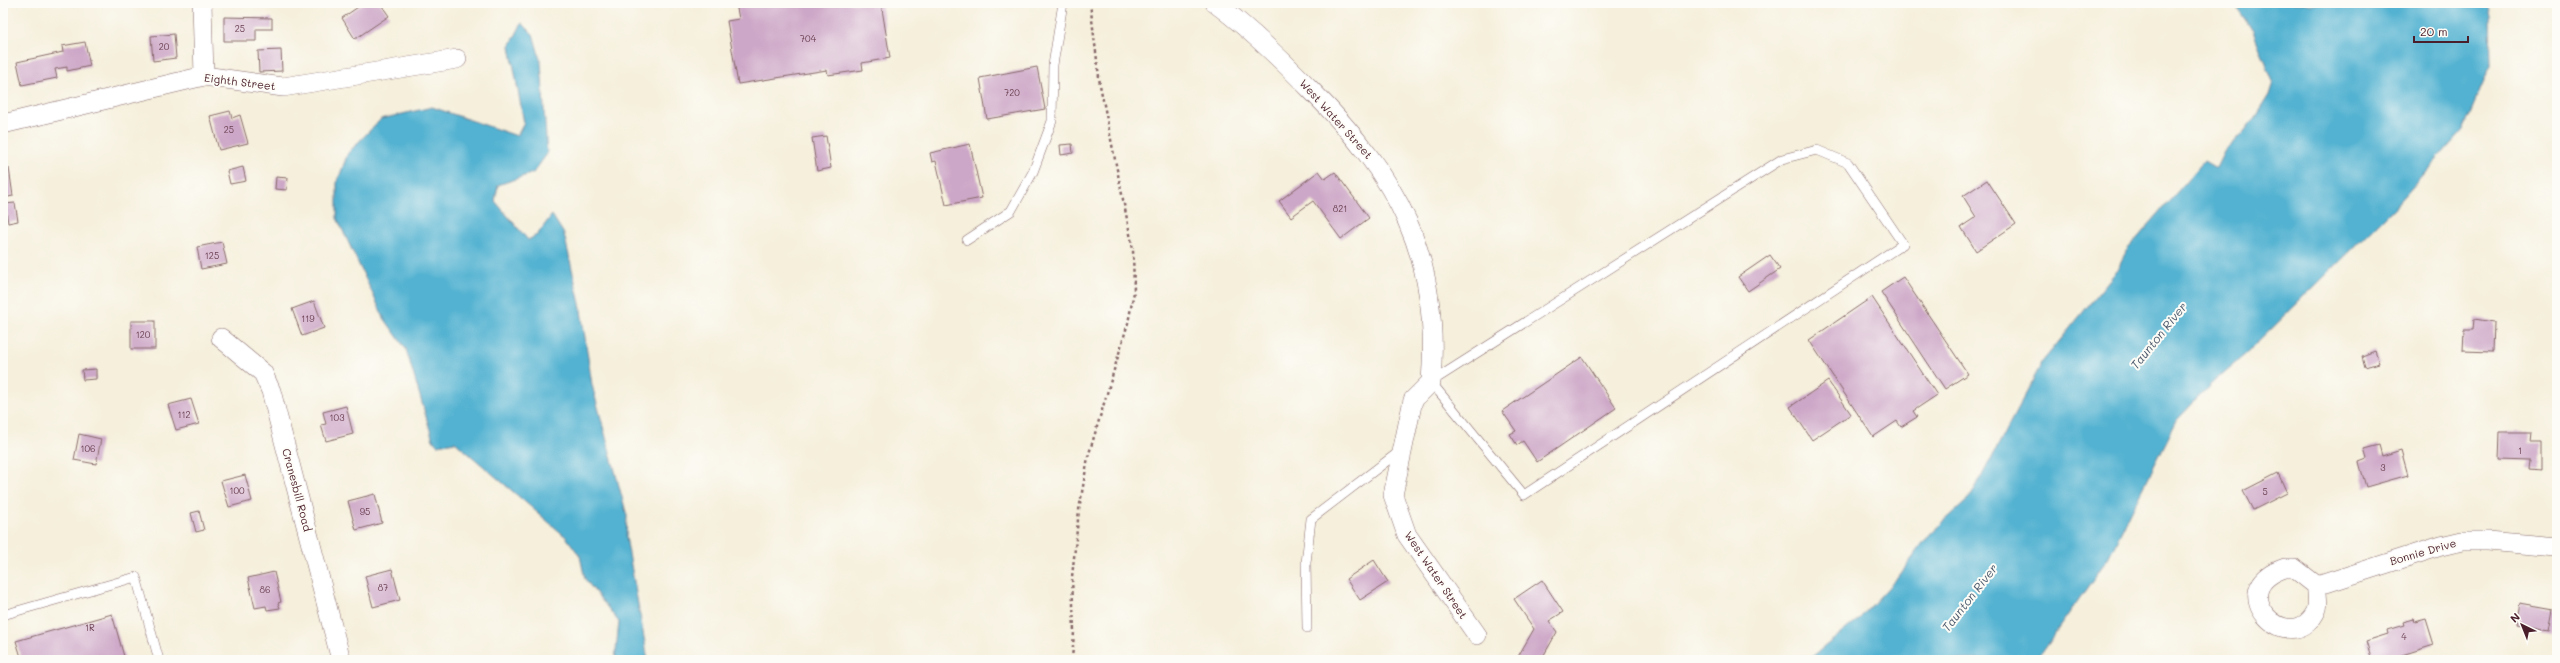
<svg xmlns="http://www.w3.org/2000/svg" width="2560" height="663" font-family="Mali,sans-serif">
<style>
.water{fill:#52b2d1;stroke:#4e687e}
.building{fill:#cda7c7}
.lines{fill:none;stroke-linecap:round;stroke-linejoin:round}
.lane-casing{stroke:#866869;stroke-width:10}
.street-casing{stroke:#866869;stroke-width:20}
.path{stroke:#866869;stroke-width:2.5;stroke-dasharray:3 3;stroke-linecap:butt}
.lane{stroke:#fff;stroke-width:9}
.street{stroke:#fff;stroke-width:19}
.labels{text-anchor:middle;stroke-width:4;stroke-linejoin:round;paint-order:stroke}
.number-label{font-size:9px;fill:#6b4152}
.street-label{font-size:11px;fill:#4a1f2b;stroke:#fdfcf7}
.water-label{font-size:12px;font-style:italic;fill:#4d5a6d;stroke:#fdfcf7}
</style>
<rect width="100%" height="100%" fill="#fdfcf7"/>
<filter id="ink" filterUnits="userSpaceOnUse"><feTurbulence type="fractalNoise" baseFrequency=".025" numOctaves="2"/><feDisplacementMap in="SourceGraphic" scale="8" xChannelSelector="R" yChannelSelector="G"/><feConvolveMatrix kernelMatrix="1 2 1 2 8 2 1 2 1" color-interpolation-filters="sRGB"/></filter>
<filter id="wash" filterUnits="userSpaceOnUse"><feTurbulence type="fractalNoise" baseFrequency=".012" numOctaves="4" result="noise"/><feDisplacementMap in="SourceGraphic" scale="16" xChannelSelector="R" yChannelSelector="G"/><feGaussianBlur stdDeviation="0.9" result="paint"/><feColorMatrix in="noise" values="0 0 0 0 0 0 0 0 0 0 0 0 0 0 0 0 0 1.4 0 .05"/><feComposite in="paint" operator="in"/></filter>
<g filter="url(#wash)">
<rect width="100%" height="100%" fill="#f5efdb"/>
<!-- water -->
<g class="water">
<path d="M2234 3H2487L2490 17 2491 65 2463 130 2394 208 2248 352 2210 385 2177 420 2108 558 2036 660H1808L1860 618 1899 576 1931 533 1970 498 2043 361 2115 273 2127 250 2204 161 2216 168 2225 150 2243 133 2255 117 2269 95 2273 82 2253 31Z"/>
<path d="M522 23 533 34 541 62 547 154 533 173 498 185 495 201 528 240 537 235 552 215 564 234 580 304 592 385 627 516 626 537 648 660H615L619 622 585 579 580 556 566 537 455 442 437 445 433 440 406 349 384 318 337 218V183L348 153 381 119 432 107 517 136 524 123 510 46Z"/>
</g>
<g id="blocks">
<!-- building -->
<g class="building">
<path d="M364 3H380L389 16 355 39 342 18Z"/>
<path d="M736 3H881L890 58 862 63 863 70 828 75 827 70 738 84 727 21 739 19Z"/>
<path d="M224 17 272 18V29H256V41H224Z"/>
<path d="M174 34 176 58 153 61 151 36Z"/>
<path d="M85 42 90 66 67 71V67L55 69 57 78 22 85 17 62 63 52 62 46Z"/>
<path d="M281 50 282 71 259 72 258 51Z"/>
<path d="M1037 67 1045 109 987 119 980 78Z"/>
<path d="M230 111 232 118 240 115 248 143 219 150 210 116Z"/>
<path d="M826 136 831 168 817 171 812 138Z"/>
<path d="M970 144 982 198 946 205 936 161 932 162 930 153Z"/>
<path d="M1072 144 1073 153 1061 155 1060 145Z"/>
<path d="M243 167 246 181 230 184 227 171Z"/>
<path d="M9 168 13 196 3 198V169Z"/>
<path d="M1319 171 1325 179 1335 172 1369 218 1341 239 1313 201 1291 217 1279 201Z"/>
<path d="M276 177 288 178 287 190 275 189Z"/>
<path d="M1987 180 2016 224 1976 251 1961 227 1976 217 1963 196Z"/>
<path d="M15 203 18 221 8 223 5 204Z"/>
<path d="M222 242 227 264 201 269 197 247Z"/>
<path d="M1770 255 1780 269 1748 291 1738 277Z"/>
<path d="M1903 277 1968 374 1945 389 1881 292Z"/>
<path d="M1872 297 1937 395 1913 411 1917 417 1901 427 1897 421 1873 437 1809 340Z"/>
<path d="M314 301 324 328 302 336 292 309Z"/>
<path d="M2474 319 2494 322 2493 352 2463 351 2464 330H2473Z"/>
<rect x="131" y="321" width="24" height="28"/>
<path d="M2375 351 2379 363 2365 367 2362 356Z"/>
<path d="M1582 357 1616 408 1537 462 1523 441 1517 445 1510 434 1516 431 1502 411Z"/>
<path d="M96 369V379L83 380 82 370Z"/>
<path d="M1828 381 1851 414 1812 440 1790 407Z"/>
<path d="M191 399 199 424 176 430 168 405Z"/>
<path d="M346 406 353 434 326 441 321 425 326 424 323 412Z"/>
<path d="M2500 432H2530L2529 442H2541V470L2528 469 2529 461 2499 460Z"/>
<path d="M79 434 101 439 96 464 74 460Z"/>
<path d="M2379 445 2382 456 2401 450 2408 475 2366 487 2359 462 2367 459 2364 449Z"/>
<path d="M2278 473 2287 493 2253 510 2243 491Z"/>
<path d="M245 475 252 501 229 507 221 481Z"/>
<path d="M375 494 382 523 356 530 348 501Z"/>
<path d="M199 511 204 530 196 532 191 513Z"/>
<path d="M1374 560 1388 582 1360 600 1346 579Z"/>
<path d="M392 569 400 600 373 607 365 576Z"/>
<path d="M274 572 281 602 278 603 280 608 267 610 266 606 255 608 248 578Z"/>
<path d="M1542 580 1563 612 1549 621 1557 632 1541 660H1516L1534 629 1514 599Z"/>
<path d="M2520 603 2554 609 2550 630 2516 624Z"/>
<path d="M112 614 125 660H22L16 641Z"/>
<path d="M2414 619 2415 622 2426 619 2434 645 2386 660H2372L2366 641 2388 634 2387 630 2404 625 2403 622Z"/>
</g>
</g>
</g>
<g filter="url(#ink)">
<use href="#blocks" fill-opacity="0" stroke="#866869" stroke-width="1"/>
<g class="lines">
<!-- lane casing -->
<g class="lane-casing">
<g id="lane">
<path d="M1817 150 1848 163 1903 244 1524 495 1431 382 1782 159Z"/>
<path d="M967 240 1011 211 1033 172 1052 121 1053 65 1063 3"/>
<path d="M3 615 136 577 159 660"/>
<path d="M1307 628 1306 563 1311 519 1400 451"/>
</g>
</g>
<!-- street casing -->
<g class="street-casing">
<g id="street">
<path d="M202 3 204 76"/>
<path d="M1215 3C1250 29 1281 59 1311 90 1398 178 1441 255 1431 382L1413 400 1393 495 1407 535 1477 635"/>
<path d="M3 124 204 76 283 87 457 59"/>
<path d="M221 338 263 373 271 391 341 660"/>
<path d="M2285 568H2294L2317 586C2316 594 2320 605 2315 613 2290 659 2219 590 2285 568Z"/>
<path d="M2317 586 2441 546 2462 541H2487L2557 547"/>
</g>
</g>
<!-- path -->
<path class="path" d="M1072 660 1074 632 1072 577 1079 510 1088 457 1128 323 1134 292 1133 249 1100 85 1090 3"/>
<!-- lane -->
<use href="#lane" class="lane"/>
<!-- street -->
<use href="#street" class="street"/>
</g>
</g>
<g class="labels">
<!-- number labels -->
<g class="number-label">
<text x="240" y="32">25</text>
<text x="808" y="42">704</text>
<text x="164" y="50">20</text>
<text x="1012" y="96">720</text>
<text x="229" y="133">25</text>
<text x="1340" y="212">821</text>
<text x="212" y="259">125</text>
<text x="308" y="322">119</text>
<text x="143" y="338">120</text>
<text x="184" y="418">112</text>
<text x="337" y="421">103</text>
<text x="88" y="452">106</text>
<text x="2520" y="454">1</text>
<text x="2383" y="471">3</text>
<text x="237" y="494">100</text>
<text x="2265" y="495">5</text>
<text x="365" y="515">95</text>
<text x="383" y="591">87</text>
<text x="265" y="593">86</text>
<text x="90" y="631">1R</text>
<text x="2404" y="640">4</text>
</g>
<!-- street labels -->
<g class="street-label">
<text transform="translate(240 82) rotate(7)" y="4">Eighth Street</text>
<text transform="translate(1336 119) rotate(48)" y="4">West Water Street</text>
<text transform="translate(297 490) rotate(75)" y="4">Cranesbill Road</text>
<text transform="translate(2423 552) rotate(-16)" y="4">Bonnie Drive</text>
<text transform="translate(1436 575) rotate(56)" y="4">West Water Street</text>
</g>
<!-- water labels -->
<g class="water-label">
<text transform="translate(2159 336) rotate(-51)" y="4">Taunton River</text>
<text transform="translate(1970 598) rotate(-52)" y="4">Taunton River</text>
</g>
</g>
<!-- margin -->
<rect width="2560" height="663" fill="none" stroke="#fdfcf7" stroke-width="16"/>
<!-- north arrow -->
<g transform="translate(2522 625) rotate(317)" stroke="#fdfcf7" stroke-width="3" paint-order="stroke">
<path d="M0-3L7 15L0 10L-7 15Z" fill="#4a1f2b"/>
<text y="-6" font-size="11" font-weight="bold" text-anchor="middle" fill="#4a1f2b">N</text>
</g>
<!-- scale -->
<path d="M2414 36v6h54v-6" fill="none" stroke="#4a1f2b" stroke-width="2"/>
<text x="2420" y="36" font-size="12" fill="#4a1f2b" stroke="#fdfcf7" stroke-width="3" paint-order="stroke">20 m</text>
</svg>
